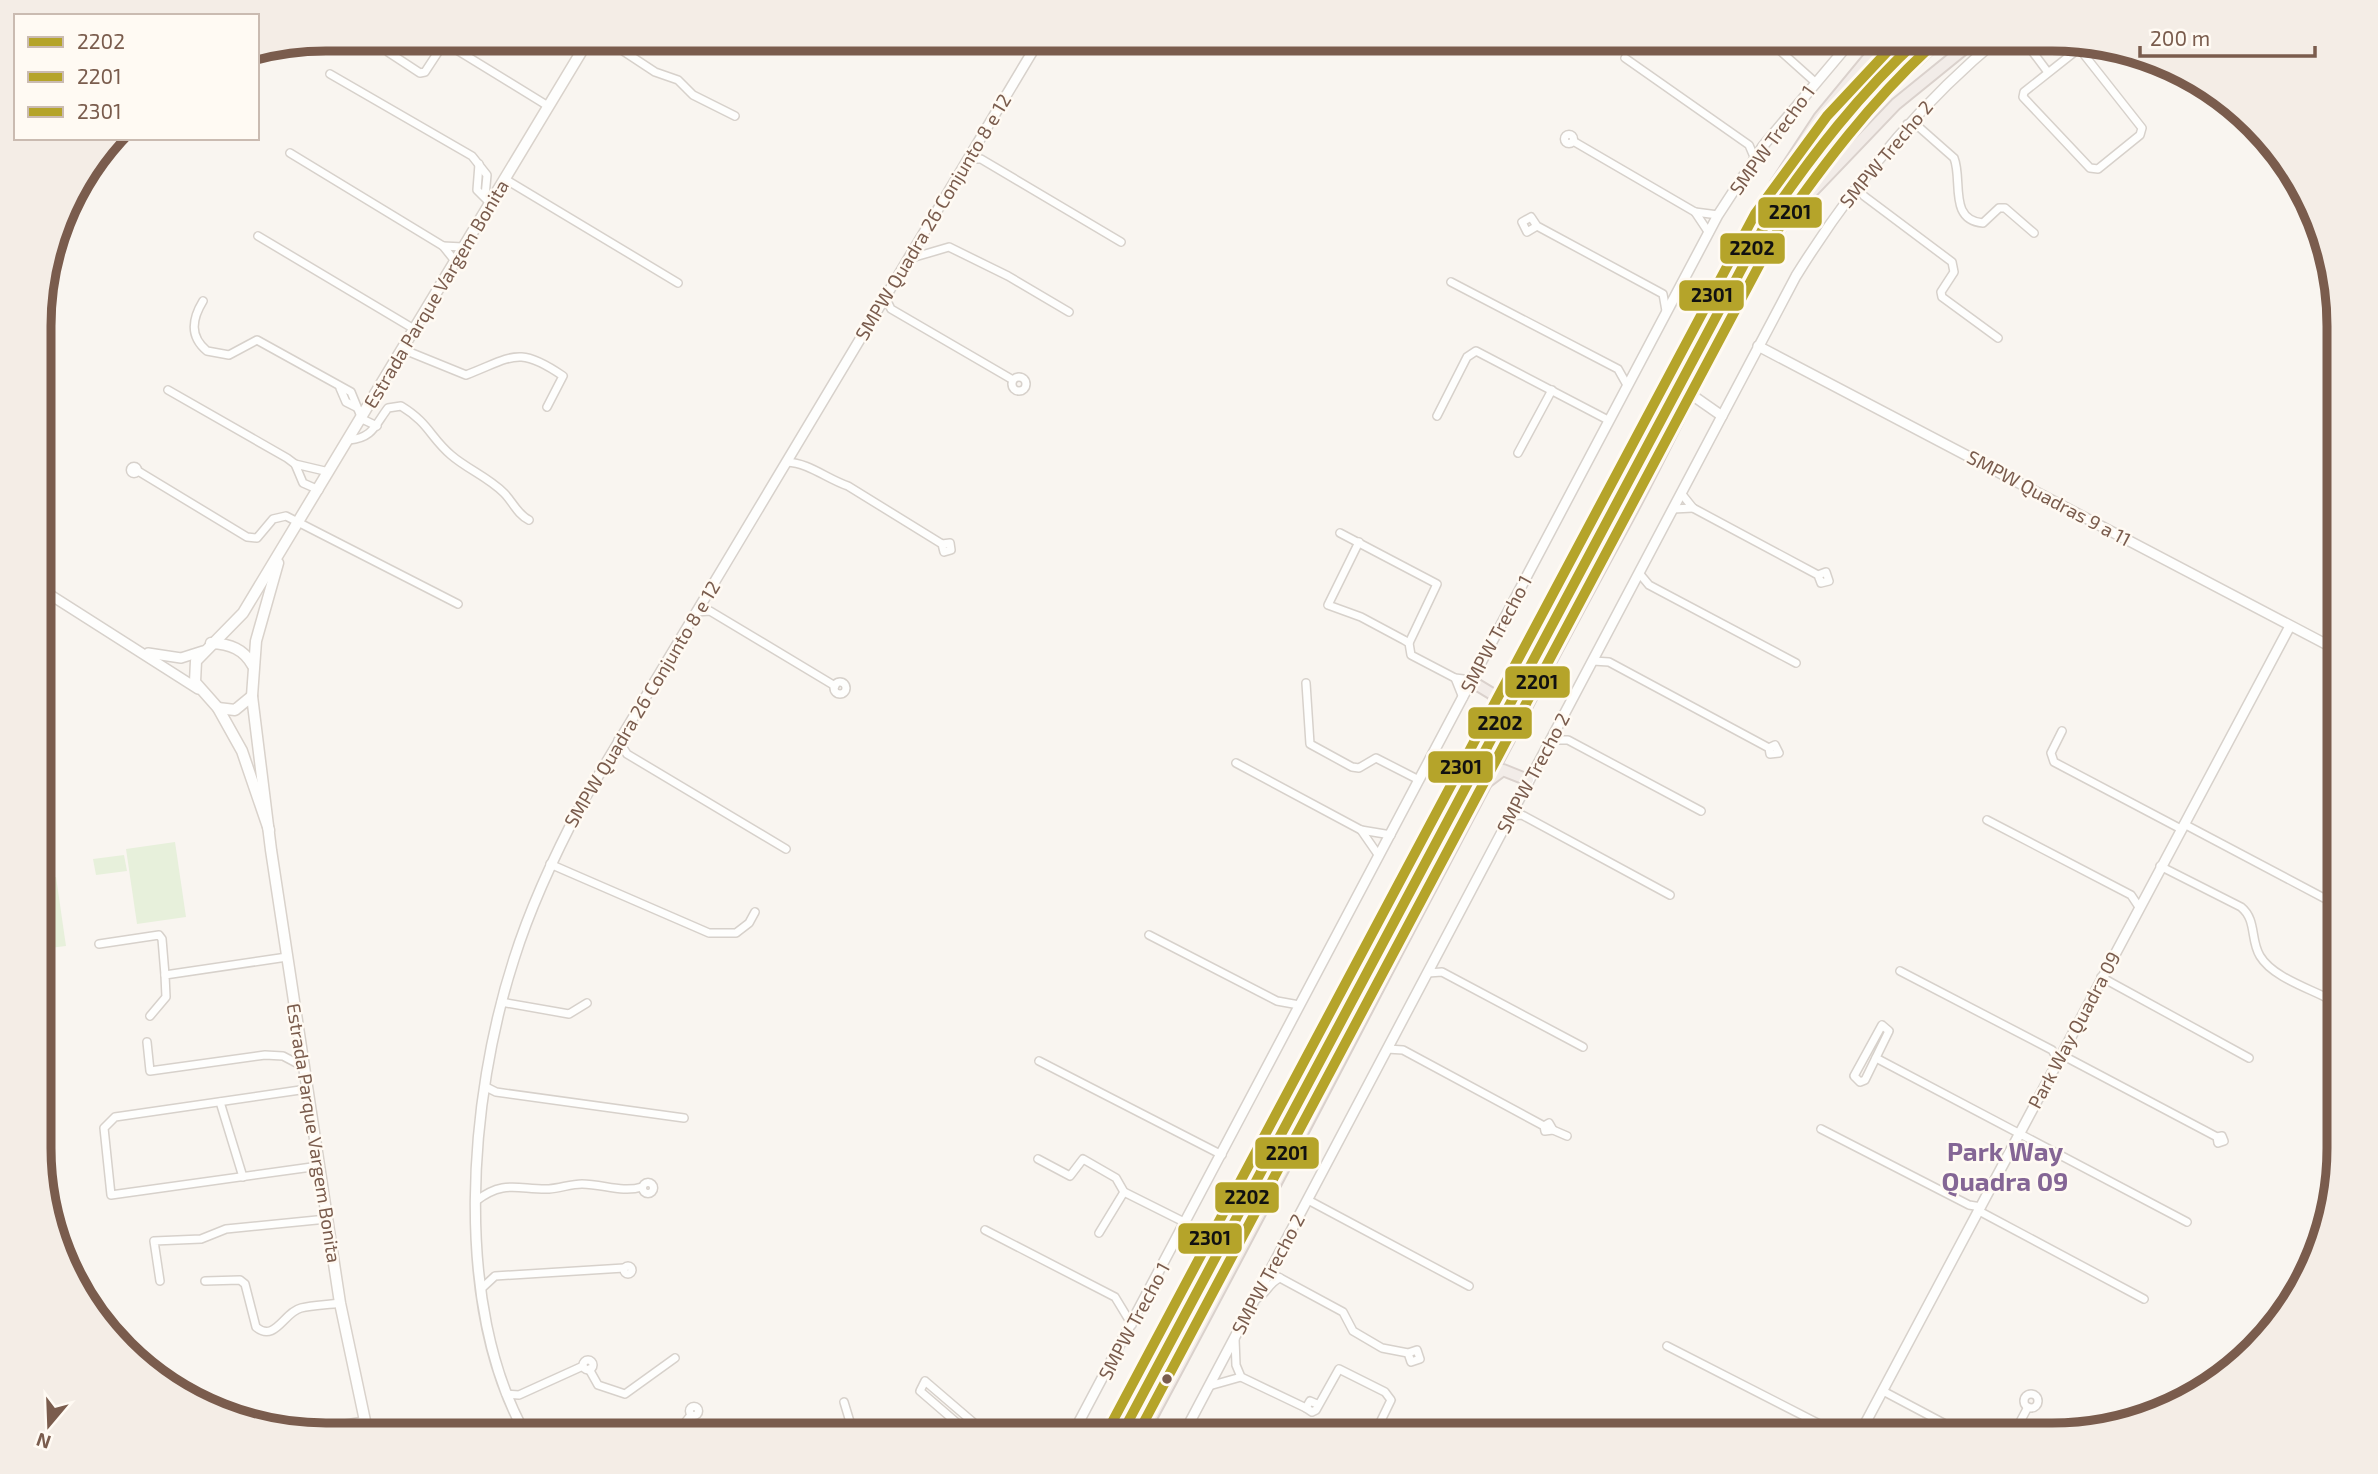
<svg xmlns="http://www.w3.org/2000/svg" width="2378" height="1474" font-family="'Exo 2',sans-serif">
<style>
.green{fill:#e7f0db}
.lines{fill:none;stroke-linecap:round;stroke-linejoin:round}
.minor-casing{stroke:#d7d1cb;stroke-width:10}
.tertiary-casing{stroke:#d7d1cb;stroke-width:12}
.secondary-casing{stroke:#d9d2cb;stroke-width:13}
.trunk-casing{stroke:#dad1cc;stroke-width:14}
.minor{stroke:#fefefd;stroke-width:7}
.tertiary{stroke:#fefefd;stroke-width:9}
.secondary{stroke:#fefefd;stroke-width:10}
.trunk{stroke:#f2ece8;stroke-width:10}
.bus-1-casing{stroke:#fffaf3;stroke-width:16}
.bus-2-casing{stroke:#fffaf3;stroke-width:16}
.bus-3-casing{stroke:#fffaf3;stroke-width:16}
.bus-1{stroke:#b5a42a;stroke-width:10}
.bus-2{stroke:#b5a42a;stroke-width:10}
.bus-3{stroke:#b5a42a;stroke-width:10}
.bus-dot{fill:#7a5c4d;stroke:#fffaf3;stroke-width:2.5}
.labels{text-anchor:middle;stroke-width:5;stroke-linejoin:round;paint-order:stroke}
.street-label{font-size:19px;fill:#7a5c4d;stroke:#fffaf3}
.district-label{font-size:26px;font-weight:bold;fill:#846695;stroke:#fffaf3}
.rim{fill:none;stroke:#7a5c4d;stroke-width:9}
.line-badge{stroke:#fffaf3;stroke-width:2.5}
.pale-badge-label{font-size:19px;text-anchor:middle;font-weight:bold;fill:#111}
</style>
<rect width="100%" height="100%" fill="#f9f5f0"/>
<!-- green -->
<g class="green">
<path d="M175 842 186 917 137 924 126 849Z"/>
<path d="M124 855 127 871 96 875 93 859Z"/>
<path d="M56 877 66 946 41 949V879Z"/>
</g>
<g class="lines">
<!-- minor casing -->
<g class="minor-casing">
<g id="minor">
<path d="M393 39 388 52 420 73 425 72 442 46 447 44 548 106"/>
<path d="M605 39 655 72 678 80 693 95 735 116"/>
<path d="M1767 39 1815 82"/>
<path d="M2023 39 2047 71"/>
<path d="M2077 50 2082 52 2142 128 2140 135 2098 169 2090 168 2023 97 2024 92Z"/>
<path d="M1625 58 1749 145 1755 159"/>
<path d="M330 74 472 156 487 175 485 196"/>
<path d="M1907 124 1920 128 1954 158C1963 180 1948 220 1983 223L1999 208H2005L2034 233"/>
<circle cx="1569" cy="139" r="4.5"/>
<path d="M1573 141 1695 212 1718 215"/>
<path d="M290 153 443 246 455 261"/>
<path d="M968 159H981L1121 242"/>
<path d="M479 164 477 190 487 200"/>
<path d="M505 179 678 283"/>
<path d="M1856 186 1864 196 1952 262 1954 272 1941 292 1942 297 1998 338"/>
<path d="M1695 212 1709 233"/>
<path d="M1537 226 1527 232 1522 222 1531 217 1537 226 1663 294 1666 311"/>
<path d="M258 236 414 329"/>
<path d="M443 246 463 247"/>
<path d="M908 259 949 247 1008 276 1069 312"/>
<path d="M1451 282 1618 369 1627 385"/>
<path d="M885 297 891 309 1013 380"/>
<path d="M203 301C192 319 189 336 207 351L229 355 257 340 351 392 362 419 377 426"/>
<path d="M402 349 466 375C513 357 518 345 563 376L547 407"/>
<circle cx="1019" cy="384" r="7"/>
<path d="M340 388 346 402 356 407"/>
<path d="M168 390 287 458 295 464 303 483 319 490"/>
<path d="M1437 416 1467 357 1476 351 1608 420"/>
<path d="M349 440C373 438 375 425 388 408L401 406C429 423 430 437 451 455 467 469 488 477 504 493 513 502 517 514 529 520"/>
<path d="M1518 453 1552 390"/>
<path d="M787 462C809 463 827 479 848 486L942 544 950 543 951 550 944 552 942 544"/>
<path d="M295 464 329 472"/>
<circle cx="134" cy="470" r="3.5"/>
<path d="M138 471 247 537 257 538 273 519 286 516 458 604"/>
<path d="M1681 493 1693 508 1818 575 1821 583 1829 581 1826 572 1818 575"/>
<path d="M1673 509 1693 508"/>
<path d="M1340 533 1437 584 1409 643"/>
<path d="M1359 542 1328 605 1361 617 1404 640 1409 643 1411 655 1455 678 1472 680"/>
<path d="M1639 573 1649 585 1796 663"/>
<path d="M696 612 710 611 835 686"/>
<path d="M1593 661 1609 662 1769 748 1775 745 1779 753 1770 754 1769 748"/>
<path d="M1455 678 1463 698"/>
<circle cx="840" cy="688" r="6"/>
<path d="M1306 683 1310 744 1352 767 1359 768 1376 758 1419 780"/>
<path d="M2062 731 2051 753 2054 762 2181 829"/>
<path d="M618 740 627 754 786 849"/>
<path d="M1550 740H1568L1701 811"/>
<path d="M1236 763 1361 830 1391 835"/>
<path d="M1510 816 1522 815 1670 895"/>
<path d="M1987 820 2131 895 2139 907"/>
<path d="M2184 824 2339 906"/>
<path d="M1361 830 1379 856"/>
<path d="M550 864 709 933H736L749 923 755 912"/>
<path d="M2160 866 2241 907C2257 920 2250 940 2260 956 2272 976 2305 987 2325 997"/>
<path d="M1149 935 1277 1001 1299 1005"/>
<path d="M99 944 159 935 162 939 165 975"/>
<path d="M1900 971 2052 1050 2058 1060"/>
<path d="M1428 973 1442 972 1583 1047"/>
<path d="M2101 977 2249 1058"/>
<path d="M501 1002 569 1014 587 1003"/>
<path d="M150 1016 166 997 165 975 287 957"/>
<path d="M1882 1025 1889 1031 1865 1080 1860 1082 1854 1076Z"/>
<path d="M147 1042 150 1071 265 1055 283 1056 304 1067"/>
<path d="M1387 1049 1403 1050 1544 1126 1545 1131 1553 1130 1549 1123 1544 1126"/>
<path d="M2060 1054 2217 1137 2222 1136 2224 1141 2218 1143 2217 1137"/>
<path d="M1876 1058 2187 1222"/>
<path d="M1039 1061 1222 1155"/>
<path d="M486 1087 496 1092 684 1118"/>
<path d="M307 1089 115 1117 104 1128 111 1195 319 1166"/>
<path d="M220 1102 243 1177"/>
<path d="M1821 1129 1969 1205 1981 1207"/>
<path d="M1553 1130 1567 1136"/>
<path d="M1038 1159 1070 1176 1083 1159 1116 1178 1124 1192 1186 1223"/>
<circle cx="648" cy="1188" r="5.5"/>
<path d="M1308 1200 1469 1286"/>
<path d="M476 1201C504 1179 519 1190 549 1189 561 1188 571 1184 582 1184 603 1184 622 1193 642 1187"/>
<path d="M1979 1211 2144 1299"/>
<path d="M985 1230 1115 1297 1132 1325"/>
<path d="M1099 1233 1124 1192"/>
<circle cx="628" cy="1270" r="4"/>
<path d="M1269 1272 1343 1312 1353 1331 1382 1348 1408 1353 1417 1350 1420 1359 1411 1362 1408 1353"/>
<path d="M160 1281 154 1241 201 1239 226 1229 327 1219"/>
<path d="M205 1281 240 1280 245 1284 256 1327C275 1343 284 1312 301 1308 314 1305 328 1305 340 1303"/>
<path d="M481 1289 495 1276 624 1268"/>
<path d="M1254 1300C1266 1296 1268 1283 1280 1278"/>
<path d="M1235 1339 1236 1365 1241 1377 1306 1408"/>
<path d="M1667 1346 1841 1435"/>
<circle cx="588" cy="1365" r="5"/>
<path d="M589 1369 598 1385 625 1394 675 1358"/>
<path d="M1209 1386 1241 1377"/>
<path d="M1883 1391 1966 1435"/>
<path d="M506 1394 519 1395 583 1366"/>
<circle cx="2031" cy="1401" r="7"/>
<path d="M844 1402 854 1435"/>
<path d="M1317 1404 1310 1401 1306 1408 1312 1412 1316 1410 1339 1369 1385 1392 1391 1400 1374 1435"/>
<circle cx="694" cy="1411" r="4.5"/>
<path d="M296 1432 364 1421"/>
<path d="M675 1435 691 1415"/>
<path d="M771 1435 772 1434"/>
<path d="M971 1435 920 1391 925 1381 988 1435"/>
<path d="M2013 1435 2028 1407"/>
</g>
</g>
<!-- tertiary casing -->
<g class="tertiary-casing">
<g id="tertiary">
<path d="M1758 346 2339 651"/>
<path d="M1692 395 1722 416"/>
<path d="M41 589 198 689"/>
<path d="M148 653 181 658 203 651"/>
<path d="M526 1435C452 1304 469 1098 514 959 531 905 555 854 582 803L1040 39"/>
<path d="M1072 1435 1718 215 1763 146 1853 39"/>
<path d="M1183 1435 1796 276C1852 186 1917 106 1998 39"/>
<path d="M1859 1435 2290 626"/>
</g>
</g>
<!-- secondary casing -->
<g class="secondary-casing">
<g id="secondary">
<path d="M278 563 256 641 252 696 271 850 340 1303 368 1435"/>
<path d="M211 643C230 644 244 649 253 666"/>
<path d="M218 708 235 710 252 696"/>
<path d="M269 830 242 751 218 708 195 682 196 661 243 613 589 39"/>
</g>
</g>
<!-- trunk casing -->
<g class="trunk-casing">
<g id="trunk">
<path d="M1775 185 1819 118 1884 39"/>
<path d="M1808 196 1896 104 1976 39"/>
<path d="M1471 681 1494 695 1496 714"/>
<path d="M1487 782 1503 770 1528 780"/>
<path d="M1113 1435C1242 1183 1382 936 1512 684 1575 565 1635 444 1700 326 1758 222 1818 118 1908 39"/>
<path d="M1142 1435C1305 1133 1460 826 1624 525 1690 404 1742 273 1824 163 1858 117 1899 76 1941 39"/>
</g>
</g>
<!-- minor -->
<use href="#minor" class="minor"/>
<!-- tertiary -->
<use href="#tertiary" class="tertiary"/>
<!-- secondary -->
<use href="#secondary" class="secondary"/>
<!-- trunk -->
<use href="#trunk" class="trunk"/>
<!-- bus-1 casing -->
<g class="bus-1-casing">
<path id="bus-1" d="M1121 1435 1767 221C1812 155 1860 93 1919 39"/>
</g>
<!-- bus-2 casing -->
<g class="bus-2-casing">
<path id="bus-2" d="M1137 1435 1779 228C1824 164 1870 103 1928 49"/>
</g>
<!-- bus-3 casing -->
<g class="bus-3-casing">
<path id="bus-3" d="M1109 1428 1755 214 1827 116 1899 39"/>
</g>
<!-- bus-1 -->
<use href="#bus-1" class="bus-1"/>
<!-- bus-2 -->
<use href="#bus-2" class="bus-2"/>
<!-- bus-3 -->
<use href="#bus-3" class="bus-3"/>
</g>
<!-- markers -->
<circle class="bus-dot" cx="1167" cy="1379" r="6"/>
<g class="labels">
<!-- street labels -->
<g class="street-label">
<text transform="translate(1772 140) rotate(-54)" y="7">SMPW Trecho 1</text>
<text transform="translate(1886 154) rotate(-50)" y="7">SMPW Trecho 2</text>
<text transform="translate(933 217) rotate(-59)" y="7">SMPW Quadra 26 Conjunto 8 e 12</text>
<text transform="translate(436 294) rotate(-59)" y="7">Estrada Parque Vargem Bonita</text>
<text transform="translate(2049 498) rotate(28)" y="7">SMPW Quadras 9 a 11</text>
<text transform="translate(1496 634) rotate(-62)" y="7">SMPW Trecho 1</text>
<text transform="translate(642 704) rotate(-59)" y="7">SMPW Quadra 26 Conjunto 8 e 12</text>
<text transform="translate(1533 773) rotate(-62)" y="7">SMPW Trecho 2</text>
<text transform="translate(2074 1030) rotate(-62)" y="7">Park Way Quadra 09</text>
<text transform="translate(314 1133) rotate(81)" y="7">Estrada Parque Vargem Bonita</text>
<text transform="translate(1268 1274) rotate(-62)" y="7">SMPW Trecho 2</text>
<text transform="translate(1134 1321) rotate(-62)" y="7">SMPW Trecho 1</text>
</g>
<!-- district labels -->
<g class="district-label">
<text x="2005" y="1161">Park Way<tspan x="2005" dy="30">Quadra 09</tspan></text>
</g>
</g>
<!-- crop -->
<path d="M0 0H2378V1474H0ZM326 51H2052A275 275 0 0 1 2327 326V1148A275 275 0 0 1 2052 1423H326A275 275 0 0 1 51 1148V326A275 275 0 0 1 326 51Z" fill="#f4ede6" fill-rule="evenodd"/>
<path class="rim" d="M326 51H2052A275 275 0 0 1 2327 326V1148A275 275 0 0 1 2052 1423H326A275 275 0 0 1 51 1148V326A275 275 0 0 1 326 51Z"/>
<g class="line-badge">
<rect x="1757" y="196" width="66" height="33" rx="7" fill="#b5a42a"/>
<rect x="1719" y="232" width="67" height="33" rx="7" fill="#b5a42a"/>
<rect x="1678" y="279" width="67" height="33" rx="7" fill="#b5a42a"/>
<rect x="1504" y="665" width="67" height="34" rx="7" fill="#b5a42a"/>
<rect x="1467" y="706" width="66" height="34" rx="7" fill="#b5a42a"/>
<rect x="1427" y="750" width="67" height="34" rx="7" fill="#b5a42a"/>
<rect x="1254" y="1136" width="66" height="34" rx="7" fill="#b5a42a"/>
<rect x="1214" y="1181" width="66" height="33" rx="7" fill="#b5a42a"/>
<rect x="1177" y="1222" width="66" height="33" rx="7" fill="#b5a42a"/>
</g>
<g class="pale-badge-label">
<text x="1790" y="219">2201</text>
<text x="1752" y="255">2202</text>
<text x="1712" y="302">2301</text>
<text x="1537" y="689">2201</text>
<text x="1500" y="730">2202</text>
<text x="1461" y="774">2301</text>
<text x="1287" y="1160">2201</text>
<text x="1247" y="1204">2202</text>
<text x="1210" y="1245">2301</text>
</g>
<!-- legend -->
<rect x="14" y="14" width="245" height="126" fill="#fffaf3" stroke="#cabbb1" stroke-width="2"/>
<rect x="28" y="37" width="35" height="10" fill="#b5a42a" stroke="#cabbb1" stroke-width="2"/>
<text x="77" y="49" font-size="21" fill="#7a5c4d">2202</text>
<rect x="28" y="72" width="35" height="10" fill="#b5a42a" stroke="#cabbb1" stroke-width="2"/>
<text x="77" y="84" font-size="21" fill="#7a5c4d">2201</text>
<rect x="28" y="107" width="35" height="10" fill="#b5a42a" stroke="#cabbb1" stroke-width="2"/>
<text x="77" y="119" font-size="21" fill="#7a5c4d">2301</text>
<!-- north arrow -->
<g transform="translate(49 1425) rotate(199)" stroke="#fffaf3" stroke-width="5" paint-order="stroke">
<path d="M0-5L12 26L0 18L-12 26Z" fill="#7a5c4d"/>
<text y="-10" font-size="19" font-weight="bold" text-anchor="middle" fill="#7a5c4d">N</text>
</g>
<!-- scale -->
<path d="M2140 46v10h175v-10" fill="none" stroke="#7a5c4d" stroke-width="3.5"/>
<text x="2150" y="46" font-size="21" fill="#7a5c4d" stroke="#fffaf3" stroke-width="5" paint-order="stroke">200 m</text>
</svg>
